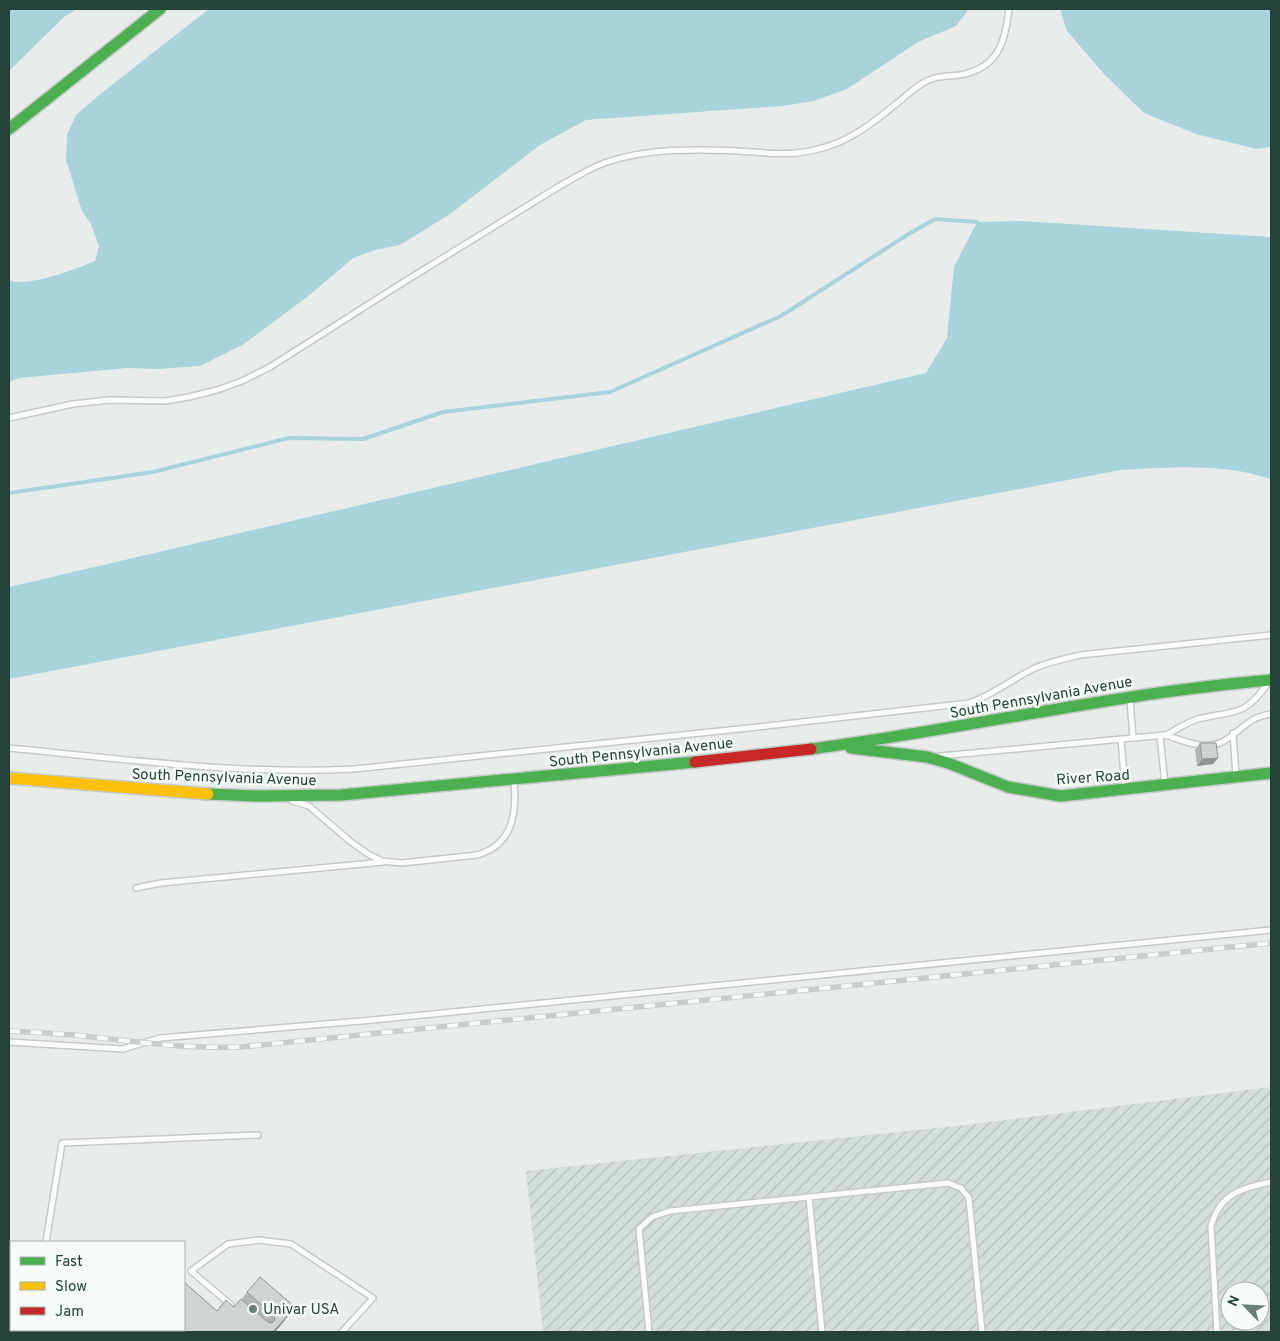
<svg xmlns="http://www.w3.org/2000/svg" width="1280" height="1341" font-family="Overpass,sans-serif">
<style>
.industrial{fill:url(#industrial-furrows);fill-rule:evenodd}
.water{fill:#a9d4db}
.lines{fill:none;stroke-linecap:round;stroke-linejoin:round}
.stream{stroke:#a9d4db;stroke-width:4}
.lane-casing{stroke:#c5cac8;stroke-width:8}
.fast-casing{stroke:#c3cbc8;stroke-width:14}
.slow-casing{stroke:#c3cbc8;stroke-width:14}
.jam-casing{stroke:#c3cbc8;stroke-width:14}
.lane{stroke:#fcfcfc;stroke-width:5}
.fast{stroke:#4caf50;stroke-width:11}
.slow{stroke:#ffc107;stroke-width:11}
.jam{stroke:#c62828;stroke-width:11}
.rail-casing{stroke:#c9cdcc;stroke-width:5.5}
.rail{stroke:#f7fbf9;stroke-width:4;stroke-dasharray:11;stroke-linecap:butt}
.wall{fill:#b2b6b5}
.shaded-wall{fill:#919493}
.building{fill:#cfd4d2;stroke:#919493}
.poi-dot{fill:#697e78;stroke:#f7fbf9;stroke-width:2}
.labels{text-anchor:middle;stroke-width:5;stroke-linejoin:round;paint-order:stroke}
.street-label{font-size:15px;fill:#24423a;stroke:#f7fbf9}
.poi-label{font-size:15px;fill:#24423a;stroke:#f7fbf9;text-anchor:start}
</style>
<defs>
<pattern id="industrial-furrows" width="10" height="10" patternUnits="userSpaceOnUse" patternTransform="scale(1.25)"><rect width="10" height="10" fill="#d6dedb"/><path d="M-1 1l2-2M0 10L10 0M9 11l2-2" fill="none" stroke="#b8c0bd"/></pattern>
</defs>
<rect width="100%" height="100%" fill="#e8edeb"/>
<!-- industrial -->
<path class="industrial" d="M1271 1087V1332H543L526 1171 965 1125ZM1230 1291H1260V1321H1230Z"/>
<!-- water -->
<g class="water">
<path d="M9 9H77L64 17 9 71Z"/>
<path d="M209 9H968L966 13 956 26 918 42 847 89 814 101 782 106 586 120 540 145 450 214 400 245 375 250 353 258 311 294 244 344 200 366 158 369 127 368 19 378 9 382V280C28 288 76 269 95 261L99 246 91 224 82 211 66 160 67 135 76 115 99 95Z"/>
<path d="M1060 9H1271V147L1257 149 1196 134 1144 113 1104 74 1067 31Z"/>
<path d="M1022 221 1271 237V479C1223 463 1171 467 1121 470L9 679V587L926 373 947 338 954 267 977 222Z"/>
</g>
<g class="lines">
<!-- stream -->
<path class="stream" d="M9 493 153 472 289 438 363 439 443 412 610 392 781 316 907 235 935 219 977 222"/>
<!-- lane casing -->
<g class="lane-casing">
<g id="lane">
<path d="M9 418 73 404 109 400 165 401 189 397 217 390 242 381 270 367 399 285 563 184C578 176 592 167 607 162 648 148 696 149 739 151 769 153 792 157 822 148 850 141 874 122 896 104 905 97 914 88 923 83 935 75 947 77 960 75 998 68 1005 43 1009 9"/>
<path d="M1130 699 1133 738"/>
<path d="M1233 733 1236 776"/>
<path d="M1166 735C1176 730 1187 722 1198 719 1234 710 1244 718 1268 683"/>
<path d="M1160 736 1165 784"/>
<path d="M1121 739 1125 787"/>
<path d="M9 748C123 759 239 775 354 769L749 728 969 703C993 695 1012 679 1035 668 1049 662 1064 659 1080 655L1271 635"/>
<path d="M940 756 1165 735C1182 740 1202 750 1220 743 1240 734 1246 717 1271 714"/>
<path d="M292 801 309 806 351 842 368 854 382 861 402 863 477 855C513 845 517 813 514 781"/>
<path d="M136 888 161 883 383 862"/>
<path d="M9 1042 123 1049 160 1038 373 1020 1271 930"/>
<path d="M809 1197 822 1332"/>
<path d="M46 1242 62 1143 258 1135"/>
<path d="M9 1259V1258"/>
<path d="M231 1305 191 1271 228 1244 259 1240 291 1244 373 1298 342 1332"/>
<path d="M48 1330V1332"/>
<path d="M649 1332 639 1229 652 1217 670 1211 948 1183 961 1188 969 1198 982 1332"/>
<path d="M1217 1332 1211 1226C1220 1194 1241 1188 1271 1182"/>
</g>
</g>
<!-- fast casing -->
<g class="fast-casing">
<g id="fast">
<path d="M9 129 160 9"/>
<path d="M851 748 927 757 948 763 1008 787 1061 796 1271 773"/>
<path d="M811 749C965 729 1116 693 1271 680"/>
<path d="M208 794 258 796 341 795 695 762"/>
</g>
</g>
<!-- slow casing -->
<g class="slow-casing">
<path id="slow" d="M9 778 208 794"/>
</g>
<!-- jam casing -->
<g class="jam-casing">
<path id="jam" d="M695 762 811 749"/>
</g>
<!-- lane -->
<use href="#lane" class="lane"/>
<!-- fast -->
<use href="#fast" class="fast"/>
<!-- slow -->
<use href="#slow" class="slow"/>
<!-- jam -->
<use href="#jam" class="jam"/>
<!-- rail casing -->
<g class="rail-casing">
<path id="rail" d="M9 1031C30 1032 52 1033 74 1035 130 1041 184 1049 241 1047L1271 943"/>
</g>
<!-- rail -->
<use href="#rail" class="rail"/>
</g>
<!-- wall -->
<g class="wall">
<path d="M1200 743 1218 758 1213 764 1197 766 1195 750Z"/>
<path d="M247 1292 285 1320 275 1332H128L234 1307 242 1299Z"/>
</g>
<!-- shaded-wall -->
<g class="shaded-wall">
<path d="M1218 758 1213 764 1197 766 1202 759Z"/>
<path d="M295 1307 285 1320 275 1332H273Z"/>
</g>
<!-- building -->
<g class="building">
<path d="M1200 743H1216L1218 758 1202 759Z"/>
<path d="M260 1277 295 1307 273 1332H128L130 1330H184V1282L217 1311 226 1300 234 1307 241 1299 268 1322 272 1323 275 1319 274 1316 247 1292Z"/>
<path d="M9 1301H11V1330H27L26 1332H9Z"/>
<path d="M114 1330H120L123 1332H113Z"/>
</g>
<!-- markers -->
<circle class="poi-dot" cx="253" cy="1309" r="5"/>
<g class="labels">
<!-- street labels -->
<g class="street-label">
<text transform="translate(1041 697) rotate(-10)" y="5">South Pennsylvania Avenue</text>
<text transform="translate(641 752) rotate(-6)" y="5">South Pennsylvania Avenue</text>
<text transform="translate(224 777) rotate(2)" y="5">South Pennsylvania Avenue</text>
<text transform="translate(1093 777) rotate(-4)" y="5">River Road</text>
</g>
<!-- poi labels -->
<g class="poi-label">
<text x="263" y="1314">Univar USA</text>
</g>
</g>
<!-- border -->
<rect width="1280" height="1341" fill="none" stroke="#24423a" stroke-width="20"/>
<!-- legend -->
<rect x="10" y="1241" width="175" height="90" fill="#f7fbf9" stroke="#a3b1ad"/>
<rect x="20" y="1257" width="25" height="8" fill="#4caf50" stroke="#a3b1ad"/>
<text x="55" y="1266" font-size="15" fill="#24423a">Fast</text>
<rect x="20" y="1282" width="25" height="8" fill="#ffc107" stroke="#a3b1ad"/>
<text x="55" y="1291" font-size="15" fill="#24423a">Slow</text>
<rect x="20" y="1307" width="25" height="8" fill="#c62828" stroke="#a3b1ad"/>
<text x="55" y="1316" font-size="15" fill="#24423a">Jam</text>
<!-- north arrow -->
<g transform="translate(1245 1306) rotate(294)"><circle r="24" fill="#f7fbf9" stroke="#a3b1ad"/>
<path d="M0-4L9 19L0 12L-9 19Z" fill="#697e78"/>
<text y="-8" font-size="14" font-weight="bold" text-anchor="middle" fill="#24423a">N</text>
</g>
</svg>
